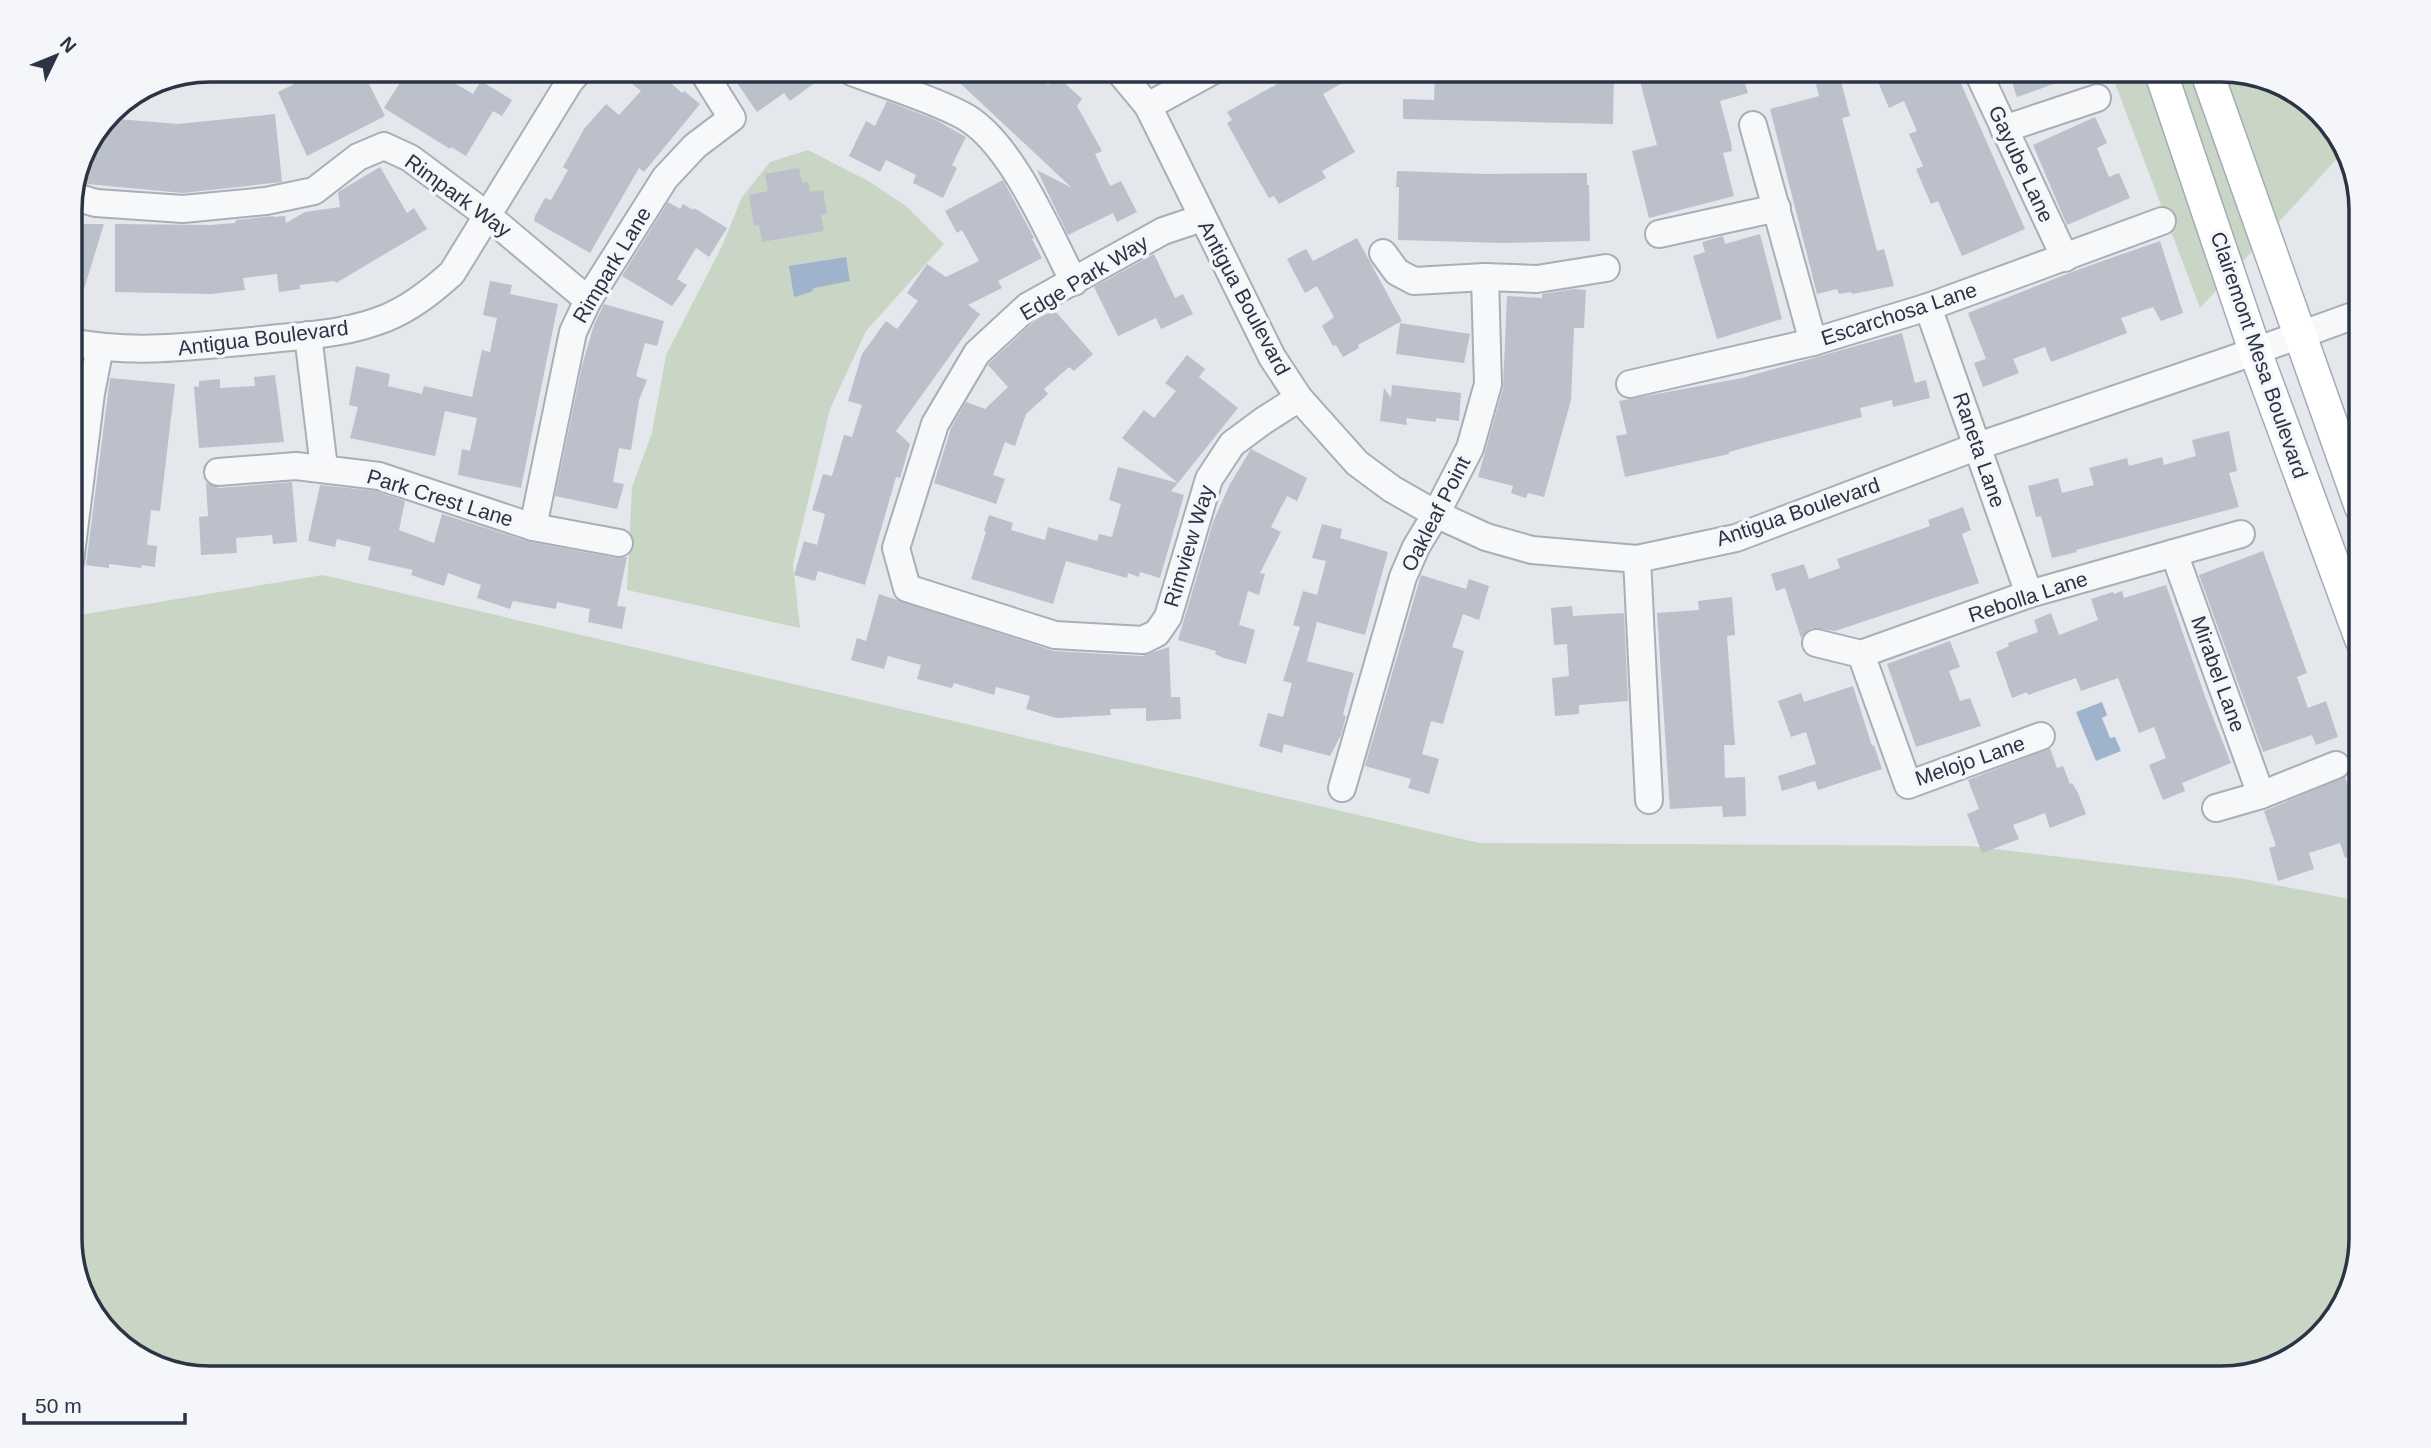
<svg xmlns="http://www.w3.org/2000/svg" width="2431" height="1448" font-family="Helvetica,sans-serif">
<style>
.green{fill:#c9d6c5}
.water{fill:#9fb4cc}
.building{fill:#bbc0ca}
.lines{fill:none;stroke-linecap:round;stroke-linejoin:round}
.minor-casing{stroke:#a9aeb7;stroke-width:30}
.major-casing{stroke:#a3abb8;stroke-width:35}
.minor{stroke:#f7f8fa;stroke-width:26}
.major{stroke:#fff;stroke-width:32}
.labels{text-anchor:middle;stroke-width:7;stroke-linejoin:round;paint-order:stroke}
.street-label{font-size:21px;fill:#2b3445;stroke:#f4f6f9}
.rim{fill:none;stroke:#2b3445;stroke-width:3.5}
</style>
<rect width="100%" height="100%" fill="#e4e7ec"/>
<!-- green -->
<g class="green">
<path d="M2110 70H2220L2291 89 2342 140 2345 150 2200 308Z"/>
<path d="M808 150 870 182 906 206 944 244 866 331 830 409 793 564 800 628 627 590 632 487 652 433 666 355 722 246 742 197 770 162Z"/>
<path d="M323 575 1479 843 1970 846 2244 879 2361 901V1238L2342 1308 2291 1359 2221 1378H211L140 1359 89 1308 70 1246V613L80 615Z"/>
</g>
<!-- water -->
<g class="water">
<path d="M846 257 850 281 814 288 811 292 794 297 789 266Z"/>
<path d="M2102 702 2107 715 2102 718 2110 738 2115 737 2121 751 2096 761 2076 712Z"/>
</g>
<!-- building -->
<g class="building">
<path d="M322 70H362L385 116 307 156 278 92Z"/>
<path d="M408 70H448L444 77 473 94 481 81 512 100 502 116 493 111 466 156 451 147 450 149 384 108Z"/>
<path d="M643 70H656L682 93 684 91 700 104 644 172 639 168 590 253 534 221 535 216 545 198 551 200 568 170 563 167 584 129 606 104 619 115 641 91 631 83Z"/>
<path d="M728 70H832L790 101 784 93 757 112Z"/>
<path d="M946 70H1032L1048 85 1057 76 1082 99 1077 106 1102 151 1095 154 1110 186 1121 181 1137 212 1117 222 1113 213 1068 235 1037 170 1072 188Z"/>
<path d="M1302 70H1365L1323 94 1355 152 1322 171 1326 178 1279 204 1274 196 1269 198 1259 181 1227 123 1232 120 1227 112Z"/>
<path d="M1435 70H1614L1613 124 1403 119V99L1434 100Z"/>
<path d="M1637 70H1741L1748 93 1720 101 1731 142 1732 151 1723 153 1734 196 1649 218 1632 151 1657 145Z"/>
<path d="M1873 70H1955L2025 229 1962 256 1938 201 1931 204 1916 169 1923 166 1909 134 1917 131 1904 101 1889 108Z"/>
<path d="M2021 70H2083L2084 73 2017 97 2009 74Z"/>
<path d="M1840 78 1850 116 1842 118 1877 251 1884 249 1894 286 1852 294 1851 292 1839 294 1837 289 1817 294 1770 109 1819 96 1816 84Z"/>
<path d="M887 101 936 120 966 137 952 165 957 168 943 198 913 183 916 175 886 160 880 172 849 156 866 121 875 126Z"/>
<path d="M275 114 282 182 183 193 87 184 92 137 106 118 178 124Z"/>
<path d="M2095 117 2107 143 2097 148 2109 177 2119 173 2130 198 2067 225 2033 145Z"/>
<path d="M380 167 407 213 414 208 427 229 336 283 335 281 300 285V289L279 292 277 274 243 278 245 290 211 294 115 292V224L210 225 235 223 236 220 274 216V217L285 216 286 223 305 212 340 207 338 192Z"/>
<path d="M799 168 802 183 808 182 810 192 823 190 827 214 821 215 824 231 762 242 759 225 754 226 749 195 768 191 765 174Z"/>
<path d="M1397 171 1485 174 1587 173V185H1589L1590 241 1503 243 1398 240 1399 187H1396Z"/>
<path d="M1003 180 1034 238 1032 239 1042 258 998 281 1002 288 968 305 980 314 896 431 910 444 900 478 896 477 865 585 818 571 815 581 794 575 804 541 817 545 825 514 812 510 823 474 832 476 844 435 852 437 862 405 848 401 862 354 886 321 897 329 918 301 907 293 927 264 946 277 979 261 962 230 957 233 945 211Z"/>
<path d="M668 202 680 209 683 204 693 210 694 208 727 228 709 257 696 248 677 279 687 285 672 306 622 276Z"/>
<path d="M70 224H104L84 289 70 284Z"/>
<path d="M1760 234 1782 319 1717 339 1693 256 1705 252 1702 242 1723 236 1725 244Z"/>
<path d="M1357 238 1402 321 1358 345 1359 348 1343 357 1336 345 1333 346 1322 326 1334 317 1317 286 1305 293 1287 259 1306 249 1313 261Z"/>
<path d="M2160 241 2183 313 2161 321 2153 307 2121 318 2127 333 2051 362 2045 347 2013 359 2019 373 1983 387 1974 363 1986 359 1968 313 2077 270Z"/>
<path d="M1154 254 1175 298 1183 294 1193 314 1161 329 1156 318 1118 336 1094 287Z"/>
<path d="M490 281 512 285 510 294 558 304 521 488 458 475 462 449 470 451 477 418 445 411 435 456 350 438 358 407 349 405 356 366 390 374 388 386 422 394 424 386 472 397 482 350 490 352 497 318 483 315Z"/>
<path d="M1574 289 1586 290 1584 328H1574L1571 400 1544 497 1528 493 1526 498 1511 493 1513 486 1478 477 1503 388 1507 296 1542 298V294Z"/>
<path d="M604 304 664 321 657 346 645 343 636 376 647 380 639 400 631 450 619 448 613 482 624 484 617 509 555 496 582 366 594 325Z"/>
<path d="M1054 310 1093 354 1074 371 1069 367 1044 389 1048 394 1026 414 1015 446 1005 442 993 475 1005 479 996 504 934 483 951 428 966 402 985 409 1008 387 988 365 989 363 1037 319Z"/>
<path d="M1400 323 1470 334 1464 363 1396 354Z"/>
<path d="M1902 333 1915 383 1926 380 1930 398 1893 407 1892 400 1860 408 1862 417 1765 442 1729 452V454L1625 477 1616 436 1627 434 1619 401 1742 378Z"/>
<path d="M1187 355 1205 369 1199 377 1238 408 1178 483 1122 438 1144 410 1154 418 1176 391 1165 383Z"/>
<path d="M275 375 284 442 199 448 194 386 199 387V381L220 379V388L255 386 254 377Z"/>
<path d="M110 378 175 384 160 511 151 510 147 545 157 546 155 567 142 565 141 568 109 564V568L86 565Z"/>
<path d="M1392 385 1461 393 1459 421 1436 418V422L1406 418 1407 425 1380 421 1384 388 1391 398Z"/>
<path d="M2229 431 2237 471 2229 473 2239 507 2076 550 2077 552 2052 558 2041 516 2036 517 2028 486 2058 478 2062 493 2094 485 2089 468 2127 458 2129 466 2162 457 2164 465 2196 456 2192 440Z"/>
<path d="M1251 449 1307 478 1297 501 1287 496 1271 527 1281 532 1260 573 1265 574 1259 595 1248 591 1239 625 1255 630 1246 664 1224 658 1215 654 1216 651 1178 640 1213 522 1229 486Z"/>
<path d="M1118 467 1178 483 1171 491 1184 495 1160 578 1140 572 1139 577 1128 573 1127 578 1066 561 1053 604 971 579 986 532 984 530 989 515 1013 523 1011 530 1045 540 1048 527 1097 541 1099 534 1112 537 1121 504 1109 500Z"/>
<path d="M292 482 297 542 273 544 272 535 236 538 237 553 201 555 199 517 208 516 206 483 219 488Z"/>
<path d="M320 485 376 491 405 501 399 530 434 543 442 514 530 542 616 558 627 557 617 606 626 607 622 629 588 622 590 609 557 602 556 609 513 601 510 609 477 598 481 585 448 573 444 586 411 575 413 570 368 560 371 547 337 539 335 547 308 541Z"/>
<path d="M1963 507 1971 530 1962 534 1979 583 1835 631 1811 628 1801 638 1785 588 1776 591 1771 574 1804 564 1809 579 1840 568 1837 559 1930 526 1928 520Z"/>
<path d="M1322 524 1342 529 1340 538 1388 552 1365 635 1317 622 1307 661 1354 673 1344 710 1343 715 1346 716 1341 735 1330 756 1284 744 1282 753 1259 746 1268 713 1283 717 1292 683 1283 681 1300 627 1293 625 1303 591 1317 595 1326 561 1312 558Z"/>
<path d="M2263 551 2307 673 2297 677 2308 708 2326 701 2338 737 2316 745 2312 735 2263 752 2199 575Z"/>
<path d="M1421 575 1466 589 1469 579 1489 586 1479 620 1463 614 1452 647 1464 651 1443 724 1431 721 1422 754 1439 759 1429 794 1408 788 1411 779 1365 766Z"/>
<path d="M2166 585 2207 702 2231 763 2182 783 2185 791 2163 800 2149 765 2166 758 2154 727 2139 733 2118 678 2081 691 2076 678 2028 695 2027 692 2012 698 1996 652 2009 646 2008 643 2038 632 2034 620 2051 613 2059 635 2098 620 2091 599 2113 592 2114 594 2122 591 2124 598Z"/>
<path d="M879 594 1054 651 1142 656 1169 647 1171 697H1180L1181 719 1146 721V708L1110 709 1111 715 1056 718 1026 709 1030 696 996 687 994 695 954 683 952 688 917 679 921 665 888 656 884 669 851 660 857 638 866 641Z"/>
<path d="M1732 597 1735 635 1727 636 1735 745H1724L1725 778 1745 777 1746 816 1723 817 1722 806 1670 809 1657 613 1699 610 1698 601Z"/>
<path d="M1572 606 1573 616 1624 613 1628 701 1579 705V714L1555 716 1552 678 1569 676 1567 644 1554 645 1551 608Z"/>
<path d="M1950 641 1960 667 1949 671 1960 701 1970 698 1981 726 1916 747 1887 664Z"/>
<path d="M1853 686 1872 746 1874 745 1882 769 1818 790 1815 781 1782 791 1778 776 1816 764 1806 732 1791 737 1778 701 1801 693 1804 702Z"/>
<path d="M2050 748 2057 768 2063 766 2070 784 2072 783 2078 793 2086 814 2050 828 2045 813 2013 825 2019 839 1982 853 1967 814 1979 809 1968 780Z"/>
<path d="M2345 777 2361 824V853L2345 858 2340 843 2309 853 2314 869 2278 881 2269 848 2276 846 2264 811Z"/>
</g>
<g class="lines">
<!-- minor casing -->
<g class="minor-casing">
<g id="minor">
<path d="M1118 70 1148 106 1272 357 1299 398 1357 463 1392 489 1436 514 1486 537 1532 550 1637 559 1736 538 1978 446 2233 359 2361 313"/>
<path d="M1977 70 2065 258"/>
<path d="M852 72C886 85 930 98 962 115 1011 140 1049 234 1074 282"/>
<path d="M1148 106 1214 70"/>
<path d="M1753 125 1813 342"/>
<path d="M2004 129 2097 98"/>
<path d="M72 196 96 203 183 209 266 201 314 191 358 157 384 146 410 158 488 216 588 300"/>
<path d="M1202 218 1163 231 1028 306 977 353 935 424 896 548 907 588 1055 635 1143 640 1157 633 1168 617 1209 479 1232 444 1263 421 1299 398"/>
<path d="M1659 234 1777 208"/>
<path d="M1383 253 1397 272 1414 281 1485 277 1537 279 1606 268"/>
<path d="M1928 307 2029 594"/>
<path d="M308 335 324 468"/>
<path d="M70 342C137 355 195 346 261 340 305 335 344 335 386 318 411 308 432 291 452 273L570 81 580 70"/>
<path d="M1630 384 1813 342 1928 307 2162 221"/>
<path d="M218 472 296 466 379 476 533 527 619 543"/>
<path d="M533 527 573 332 588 300 665 178 695 146 732 118 702 70"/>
<path d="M2174 553 2261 795"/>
<path d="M1637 559 1649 800"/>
<path d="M70 562 91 393 100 347"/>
<path d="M1816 643 1861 654 2029 594 2241 534"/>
<path d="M1861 654 1908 785 2041 736"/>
<path d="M1342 788 1403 577 1416 547 1436 514 1470 448 1488 384 1485 277"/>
<path d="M2216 808 2261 795 2336 765"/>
</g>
</g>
<!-- major casing -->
<g class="major-casing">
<g id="major">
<path d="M2160 70 2255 351 2361 639"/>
<path d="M2206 70 2361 507"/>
</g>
</g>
<!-- minor -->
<use href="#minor" class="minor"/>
<!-- major -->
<use href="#major" class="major"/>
</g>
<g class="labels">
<!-- street labels -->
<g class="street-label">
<text transform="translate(2021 164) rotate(65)" y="7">Gayube Lane</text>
<text transform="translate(458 196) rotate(36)" y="7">Rimpark Way</text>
<text transform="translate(612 265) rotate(-59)" y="7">Rimpark Lane</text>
<text transform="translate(1084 278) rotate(-31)" y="7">Edge Park Way</text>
<text transform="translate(1244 298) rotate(62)" y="7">Antigua Boulevard</text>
<text transform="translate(1899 314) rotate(-18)" y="7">Escarchosa Lane</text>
<text transform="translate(263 338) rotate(-7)" y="7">Antigua Boulevard</text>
<text transform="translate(2259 355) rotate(71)" y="7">Clairemont Mesa Boulevard</text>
<text transform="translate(1979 450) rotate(71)" y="7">Raneta Lane</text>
<text transform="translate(440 498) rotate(17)" y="7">Park Crest Lane</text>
<text transform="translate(1798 512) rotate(-19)" y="7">Antigua Boulevard</text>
<text transform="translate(1436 514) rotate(-63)" y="7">Oakleaf Point</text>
<text transform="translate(1189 546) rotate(-73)" y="7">Rimview Way</text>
<text transform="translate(2028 597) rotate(-18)" y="7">Rebolla Lane</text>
<text transform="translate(2218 674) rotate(70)" y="7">Mirabel Lane</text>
<text transform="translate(1970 761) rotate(-19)" y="7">Melojo Lane</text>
</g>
</g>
<!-- crop -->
<path d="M0 0H2431V1448H0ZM210 82H2221A128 128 0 0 1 2349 210V1238A128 128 0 0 1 2221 1366H210A128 128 0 0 1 82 1238V210A128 128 0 0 1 210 82Z" fill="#f4f6f9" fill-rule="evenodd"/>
<path class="rim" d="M210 82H2221A128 128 0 0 1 2349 210V1238A128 128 0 0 1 2221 1366H210A128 128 0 0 1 82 1238V210A128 128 0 0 1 210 82Z"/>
<!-- north arrow -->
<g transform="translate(56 56) rotate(47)" stroke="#f4f6f9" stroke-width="5" paint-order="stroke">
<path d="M0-5L12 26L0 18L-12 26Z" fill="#2b3445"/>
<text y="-10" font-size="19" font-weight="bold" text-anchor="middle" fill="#2b3445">N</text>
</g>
<!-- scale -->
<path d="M24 1413v10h161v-10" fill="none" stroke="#2b3445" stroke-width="3.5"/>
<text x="35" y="1413" font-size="21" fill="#2b3445" stroke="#f4f6f9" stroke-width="5" paint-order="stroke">50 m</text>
</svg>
